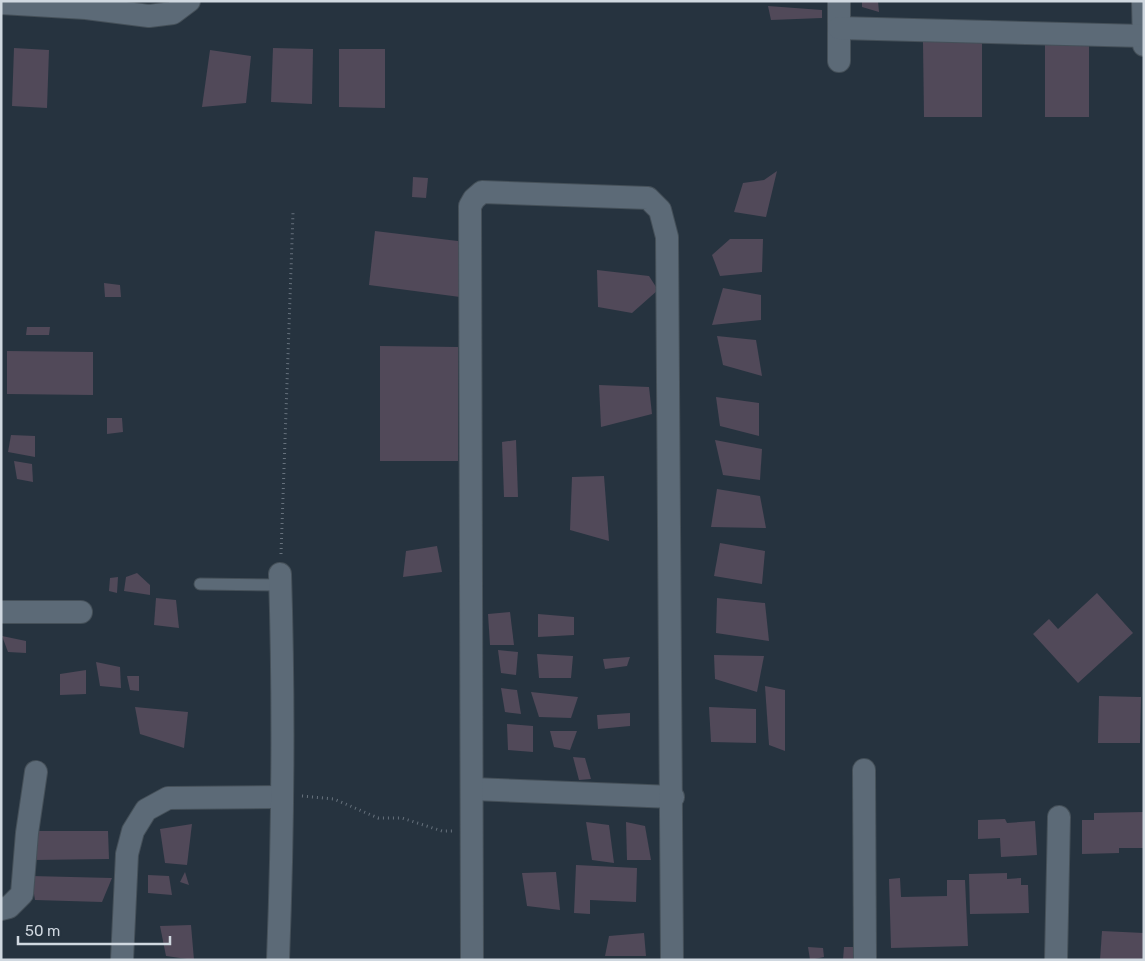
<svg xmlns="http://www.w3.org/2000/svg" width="1145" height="961" font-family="Rubik,sans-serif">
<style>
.building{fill:#514959}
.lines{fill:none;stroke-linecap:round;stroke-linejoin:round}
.service-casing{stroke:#455059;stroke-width:13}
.minor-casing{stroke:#455059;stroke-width:24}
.path{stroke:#67727d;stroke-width:3;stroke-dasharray:1 4;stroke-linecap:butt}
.service{stroke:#5c6a77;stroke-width:11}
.minor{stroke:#5c6a77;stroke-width:22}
</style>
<rect width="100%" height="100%" fill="#26333f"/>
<!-- building -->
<g class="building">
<path d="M862 1H878L879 12 862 7Z"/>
<path d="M768 6 822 10V18L771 20Z"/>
<path d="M923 42H982V117H924Z"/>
<path d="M1045 42 1089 43V117H1045Z"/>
<path d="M14 48 49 50 47 108 12 106Z"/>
<path d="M273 48 313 49 312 104 271 102Z"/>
<path d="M339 49H385V108L339 107Z"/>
<path d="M210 50 251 56 246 103 202 107Z"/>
<path d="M777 171 766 217 734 212 743 183 764 180Z"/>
<path d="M413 177 428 178 426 198 412 197Z"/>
<path d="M375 231 466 242 460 297 369 285Z"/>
<path d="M730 239H763L762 272 720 276 712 255Z"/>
<path d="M597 270 649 276 658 290 632 313 598 307Z"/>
<path d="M104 283 120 285 121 297H105Z"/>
<path d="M723 288 761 295V320L712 325Z"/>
<path d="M27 327H50L49 335H26Z"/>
<path d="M717 336 756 340 762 376 723 365Z"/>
<path d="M380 346 458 347V461H380Z"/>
<path d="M7 351 93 352V395L7 394Z"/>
<path d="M599 385 649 387 652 414 601 427Z"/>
<path d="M716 397 759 403V436L720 426Z"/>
<path d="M107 418H122L123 432 107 434Z"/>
<path d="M11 435 35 436V457L8 452Z"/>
<path d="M516 440 518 497H504L502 442Z"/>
<path d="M715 440 762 449 760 480 723 475Z"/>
<path d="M14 461 32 464 33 482 17 479Z"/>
<path d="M604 476 609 541 570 530 572 477Z"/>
<path d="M717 489 760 496 766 528 711 527Z"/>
<path d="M720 543 765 551 762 584 714 576Z"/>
<path d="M437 546 442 572 403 577 406 551Z"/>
<path d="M137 573 150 585V595L124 591 126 577Z"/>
<path d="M118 577 117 593 109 591 110 578Z"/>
<path d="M1097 593 1133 633 1078 683 1033 634 1049 619 1058 629Z"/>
<path d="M156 598 176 600 179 628 154 625Z"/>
<path d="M717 598 765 603 769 641 716 633Z"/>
<path d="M510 612 514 645H490L488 614Z"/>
<path d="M538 614 574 617V635L538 637Z"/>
<path d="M2 636 26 641V653L8 652Z"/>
<path d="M498 650 518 652 516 675 501 673Z"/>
<path d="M537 654 573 656 571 678H539Z"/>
<path d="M714 655 764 656 757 692 715 679Z"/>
<path d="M630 657 627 666 605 669 603 659Z"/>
<path d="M96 662 120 667 121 688 100 686Z"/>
<path d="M86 670V694L60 695V674Z"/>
<path d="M127 676H139V691L130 690Z"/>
<path d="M765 686 785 690V751L769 745Z"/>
<path d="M501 688 517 690 521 714 505 712Z"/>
<path d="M531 692 578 697 571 718 539 717Z"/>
<path d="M1099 696 1141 697 1140 743H1098Z"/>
<path d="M135 707 188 712 184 748 140 734Z"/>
<path d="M709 707 756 709V743L711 742Z"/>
<path d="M630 713V726L598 729 597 715Z"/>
<path d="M507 724 533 726V752L508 750Z"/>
<path d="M550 731H577L570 750 554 747Z"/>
<path d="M573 757 585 758 591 779 579 780Z"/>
<path d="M1144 812V848H1119V853L1082 854V820H1094V813Z"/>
<path d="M1005 819 1007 823 1035 821 1037 855 1001 857 1000 838 978 839V820Z"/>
<path d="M586 822 609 825 614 863 592 860Z"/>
<path d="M626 822 645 826 651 860H627Z"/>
<path d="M192 824 187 865 165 863 160 829Z"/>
<path d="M34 831H108L109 859 33 860Z"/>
<path d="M576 865 637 868 636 902 590 900V914L574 913Z"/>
<path d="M185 872 189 885 180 882Z"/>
<path d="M556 872 560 910 527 906 522 873Z"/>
<path d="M1007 873V879L1021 878V885H1028L1029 913 970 914 969 874Z"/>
<path d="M148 875 169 876 172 895 148 893Z"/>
<path d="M31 876 112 878 102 902 35 900Z"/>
<path d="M900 878 901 897 947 896V880H965L968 946 891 948 889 879Z"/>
<path d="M191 925 194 960 166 956 160 926Z"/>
<path d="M1102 931 1144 933V960H1100Z"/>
<path d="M644 933 646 956H605L609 936Z"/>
<path d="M808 947 823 948 824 957 810 960Z"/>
<path d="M844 947H855V960H843Z"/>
</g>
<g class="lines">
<!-- service casing -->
<g class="service-casing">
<path id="service" d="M200 584 280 585"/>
</g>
<!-- minor casing -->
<g class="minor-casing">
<g id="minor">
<path d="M839 1V61"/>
<path d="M1143 1 1144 45"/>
<path d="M1 3 86 8 149 16 173 13 189 1"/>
<path d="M839 28 1143 36"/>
<path d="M1 612H81"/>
<path d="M864 770 865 960"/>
<path d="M473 789 673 797"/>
<path d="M1 909 9 907 22 894 27 833 36 772"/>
<path d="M122 960 127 854 133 831 146 810 168 798 282 797"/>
<path d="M278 960C283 831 284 702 280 574"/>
<path d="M472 960 470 206 474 199 482 192 648 198 660 210 667 237 672 960"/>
<path d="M1056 960 1059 817"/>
</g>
</g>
<!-- path -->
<g class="path">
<path d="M281 554 293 213"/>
<path d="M302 796 334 799 378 818H402L442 831H452"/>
</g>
<!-- service -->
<use href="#service" class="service"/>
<!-- minor -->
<use href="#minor" class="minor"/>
</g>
<!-- border -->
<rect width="1145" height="961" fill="none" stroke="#d0d8e0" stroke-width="5"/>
<!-- scale -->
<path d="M18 936v8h152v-8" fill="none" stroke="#d0d8e0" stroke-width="2.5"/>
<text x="25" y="936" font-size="15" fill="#d0d8e0" stroke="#26333f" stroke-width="4" paint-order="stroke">50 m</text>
</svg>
